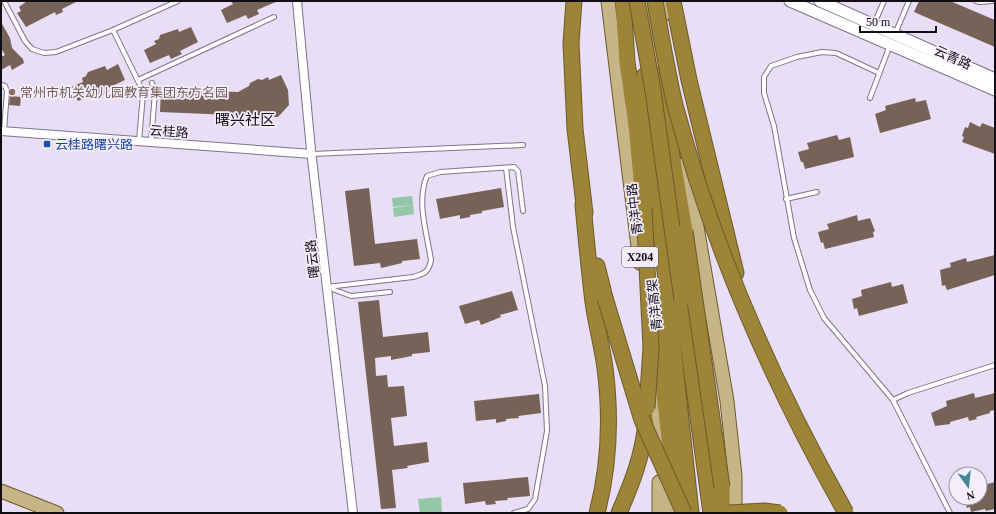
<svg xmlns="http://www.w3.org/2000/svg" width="996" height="514" font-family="'Times New Roman','Noto Sans SC',serif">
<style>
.green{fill:#94c7a8}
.building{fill:#776257}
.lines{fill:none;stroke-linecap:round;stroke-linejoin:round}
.lane-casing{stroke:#7e7589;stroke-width:6}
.street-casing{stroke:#7e7589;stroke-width:10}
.secondary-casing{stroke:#7e7589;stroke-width:13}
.primary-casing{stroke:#6d5a2b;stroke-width:15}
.highway-casing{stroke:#6d5a2b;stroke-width:17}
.lane{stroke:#fff;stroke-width:4}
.street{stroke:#fff;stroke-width:8}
.secondary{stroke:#fff;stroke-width:11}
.primary{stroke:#c5b587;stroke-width:13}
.highway{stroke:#9e8437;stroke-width:15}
.highway-bridge-casing{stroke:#6d5a2b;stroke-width:17;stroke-linecap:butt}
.highway-bridge{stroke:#9e8437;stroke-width:15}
.education-dot{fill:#8d6e63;stroke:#f4eefc;stroke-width:1.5}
.transit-dot{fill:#1a4fb4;stroke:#f4eefc;stroke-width:1.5}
.labels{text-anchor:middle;stroke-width:3.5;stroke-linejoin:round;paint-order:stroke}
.shield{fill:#f4eefc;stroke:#55505a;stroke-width:1}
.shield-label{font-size:12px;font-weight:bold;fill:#110d15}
.street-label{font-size:13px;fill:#110d15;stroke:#f4eefc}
.education-label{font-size:13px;fill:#785e54;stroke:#f4eefc;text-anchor:start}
.transit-label{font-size:13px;fill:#164399;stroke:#f4eefc;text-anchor:start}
.quarter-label{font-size:15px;fill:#110d15;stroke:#f4eefc}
</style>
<rect width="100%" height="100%" fill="#e8def5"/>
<!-- green -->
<g class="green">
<path d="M412 196 413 205 393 207 392 198Z"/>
<path d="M413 205 414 214 394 217 393 208Z"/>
<path d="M441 497 442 513H420L418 499Z"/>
</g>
<!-- building -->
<g class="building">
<path d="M27 1H78L62 9 63 12 56 15 55 12 26 27 17 13 21 11 19 7Z"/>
<path d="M231 1H278L257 10 259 14 248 19 246 15 227 23 221 10 233 4Z"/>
<path d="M919 1H950L995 20V47L914 12Z"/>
<path d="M1 22 10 38 12 48 23 59 24 63 12 70 10 65 1 70V57L5 55 1 48Z"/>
<path d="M191 27 198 42 180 51 182 54 171 59 169 55 150 63 144 50 156 44 154 41 159 39 160 35 178 29 179 32Z"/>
<path d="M118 64 125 80 108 88 109 92 99 97 97 92 78 101 71 87 83 82 82 78 86 76 88 72 105 66 107 70Z"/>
<path d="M281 75 288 90 289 105 278 117 160 112 161 89 238 92 249 86 250 83 258 79 262 80 268 77 269 80Z"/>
<path d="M10 96 21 97 20 106 9 105Z"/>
<path d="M915 98 916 102 926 100 931 119 880 133 875 114 886 110 885 106Z"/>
<path d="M970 122 980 127 982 123 995 128V154L962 142 964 137 962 136 965 127 968 128Z"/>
<path d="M837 135 839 140 850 137 854 157 805 169 803 162H801L798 152 809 149 807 143Z"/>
<path d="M369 188 375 244 417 239 420 259 402 261V263L381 268 380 263 354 266 345 191Z"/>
<path d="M501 188 504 207 482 211V213L470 215V217L460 219V215L440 219 436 199Z"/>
<path d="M857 215 858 221 870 218 875 231 873 232 874 237 825 249 823 242 821 243 818 232 829 229 827 224Z"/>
<path d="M995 255V275L947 290 945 285 942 286 940 270 951 267 950 263 966 258 967 262Z"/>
<path d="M891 282 892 287 903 284 908 303 859 316 857 308 854 309 852 299 862 296 861 290Z"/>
<path d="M512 291 518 310 500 315 501 317 481 325 479 320 465 324 459 306Z"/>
<path d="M379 300 383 337 428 332 430 352 412 354V356L391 360V356L375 358 376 376 387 375 388 387 404 386 407 416 391 418 394 446 427 442 429 462 407 466 408 468 392 470 396 508 381 509 358 302Z"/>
<path d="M974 393 975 398 995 393V410L990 411V413L976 417 977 419 969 421 968 417 950 422V424L935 426 931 413 947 406 946 401Z"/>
<path d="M539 394 541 413 518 416 519 418 506 419V421L496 423V419L476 421 474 401Z"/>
<path d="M528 477 530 496 507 498 508 500 495 501 496 504 486 505 485 501 465 504 463 483Z"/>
<path d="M995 482 994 509 986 511 985 509 971 512 970 507 967 508 964 498H980V486Z"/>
</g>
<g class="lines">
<!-- lane casing -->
<g class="lane-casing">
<g id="lane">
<path d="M4 1 25 41 32 49 44 53 56 52 113 30 178 1"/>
<path d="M976 1 980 2 992 1"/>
<path d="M874 24 884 1"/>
<path d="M113 30 140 85 143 94 139 141"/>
<path d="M895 34 909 1"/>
<path d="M879 73 836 53 822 52 797 57 771 66 764 77V93L774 126 794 238 810 290 824 318 893 400 950 513"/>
<path d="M138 80 274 17"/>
<path d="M1 85 5 86 7 91 4 131"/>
<path d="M870 98 890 45"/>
<path d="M151 142 155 92 152 83"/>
<path d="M312 154 523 145"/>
<path d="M506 168 513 227 545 386 547 431 535 499 528 509 514 513"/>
<path d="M786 199 817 192"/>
<path d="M327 287 413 277C424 274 429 272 431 260 427 234 416 201 427 176L440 172 514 167 518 171 523 211"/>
<path d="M327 287 351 296 390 292"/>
<path d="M893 400 908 393 995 365"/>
</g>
</g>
<!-- street casing -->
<g class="street-casing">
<g id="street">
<path d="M297 1 311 150 353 513"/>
<path d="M1 131 312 154"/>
</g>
</g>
<!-- secondary casing -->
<g class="secondary-casing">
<g id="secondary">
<path d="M790 1 995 90"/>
<path d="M820 1 995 79"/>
</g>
</g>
<!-- primary casing -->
<g class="primary-casing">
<g id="primary">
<path d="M608 1 640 263"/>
<path d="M647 1 658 84"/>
<path d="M664 14V1"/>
<path d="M686 163 727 401 735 476V513"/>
<path d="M654 376 669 513"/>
<path d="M1 491 57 513"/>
<path d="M659 513V482"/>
</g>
</g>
<!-- highway casing -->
<g class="highway-casing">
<g id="highway">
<path d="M574 1 571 43 575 129 585 213"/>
<path d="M623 1 627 62 636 125 645 221"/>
<path d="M673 1 689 80 736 273"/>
<path d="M658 74 685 231"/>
<path d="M644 76 691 513"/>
<path d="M583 205C586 237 589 269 593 302 596 324 602 345 605 368 611 415 609 467 597 513"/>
<path d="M597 266 605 298"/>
<path d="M682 300 711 513"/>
<path d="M656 322 675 491"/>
<path d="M722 487V513"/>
<path d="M619 513C632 483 643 455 646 422"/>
</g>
</g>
<!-- lane -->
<use href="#lane" class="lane"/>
<!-- street -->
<use href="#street" class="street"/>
<!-- secondary -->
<use href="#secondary" class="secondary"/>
<!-- primary -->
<use href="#primary" class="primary"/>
<!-- highway -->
<use href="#highway" class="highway"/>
<!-- highway-bridge casing -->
<g class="highway-bridge-casing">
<g id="highway-bridge">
<path d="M637 1 653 91 682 300"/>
<path d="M655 1C661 36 667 71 675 105 713 249 773 384 846 513"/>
<path d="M644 208 651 347 647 408"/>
<path d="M685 231 722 487"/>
<path d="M605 298 642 420 684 513"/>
<path d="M729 513 764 511 780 513"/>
</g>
</g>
<!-- highway-bridge -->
<use href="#highway-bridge" class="highway-bridge"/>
</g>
<!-- markers -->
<circle class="education-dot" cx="12" cy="92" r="4"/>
<rect class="transit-dot" x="43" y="140" width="8" height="8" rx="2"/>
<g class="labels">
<!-- shield labels -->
<rect class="shield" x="622" y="247" width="36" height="20" rx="3"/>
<g class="shield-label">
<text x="640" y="261">X204</text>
</g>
<!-- street labels -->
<g class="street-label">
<text transform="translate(953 57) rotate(24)" y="5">云青路</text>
<text transform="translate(169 131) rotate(4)" y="5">云桂路</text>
<text transform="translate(634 209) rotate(-97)" y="5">青洋中路</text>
<text transform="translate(312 259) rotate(-97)" y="5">曙云路</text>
<text transform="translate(654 305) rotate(-96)" y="5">青洋高架</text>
</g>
<!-- education labels -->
<g class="education-label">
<text x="20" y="97">常州市机关幼儿园教育集团东方名园</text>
</g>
<!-- transit labels -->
<g class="transit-label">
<text x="55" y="149">云桂路曙兴路</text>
</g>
<!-- quarter labels -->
<g class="quarter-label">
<text x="245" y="125">曙兴社区</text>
</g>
</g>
<!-- border -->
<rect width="996" height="514" fill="none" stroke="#110d15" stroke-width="4"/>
<!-- north arrow -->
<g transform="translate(968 486) rotate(165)"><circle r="19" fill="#f4eefc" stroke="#9994a0"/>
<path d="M0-3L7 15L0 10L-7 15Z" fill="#438795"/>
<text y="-6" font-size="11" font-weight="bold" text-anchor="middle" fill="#110d15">N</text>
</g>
<!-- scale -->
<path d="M860 26v6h76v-6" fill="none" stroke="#110d15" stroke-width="2"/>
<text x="866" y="26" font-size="12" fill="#110d15" stroke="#f4eefc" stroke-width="3" paint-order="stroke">50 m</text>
</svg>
